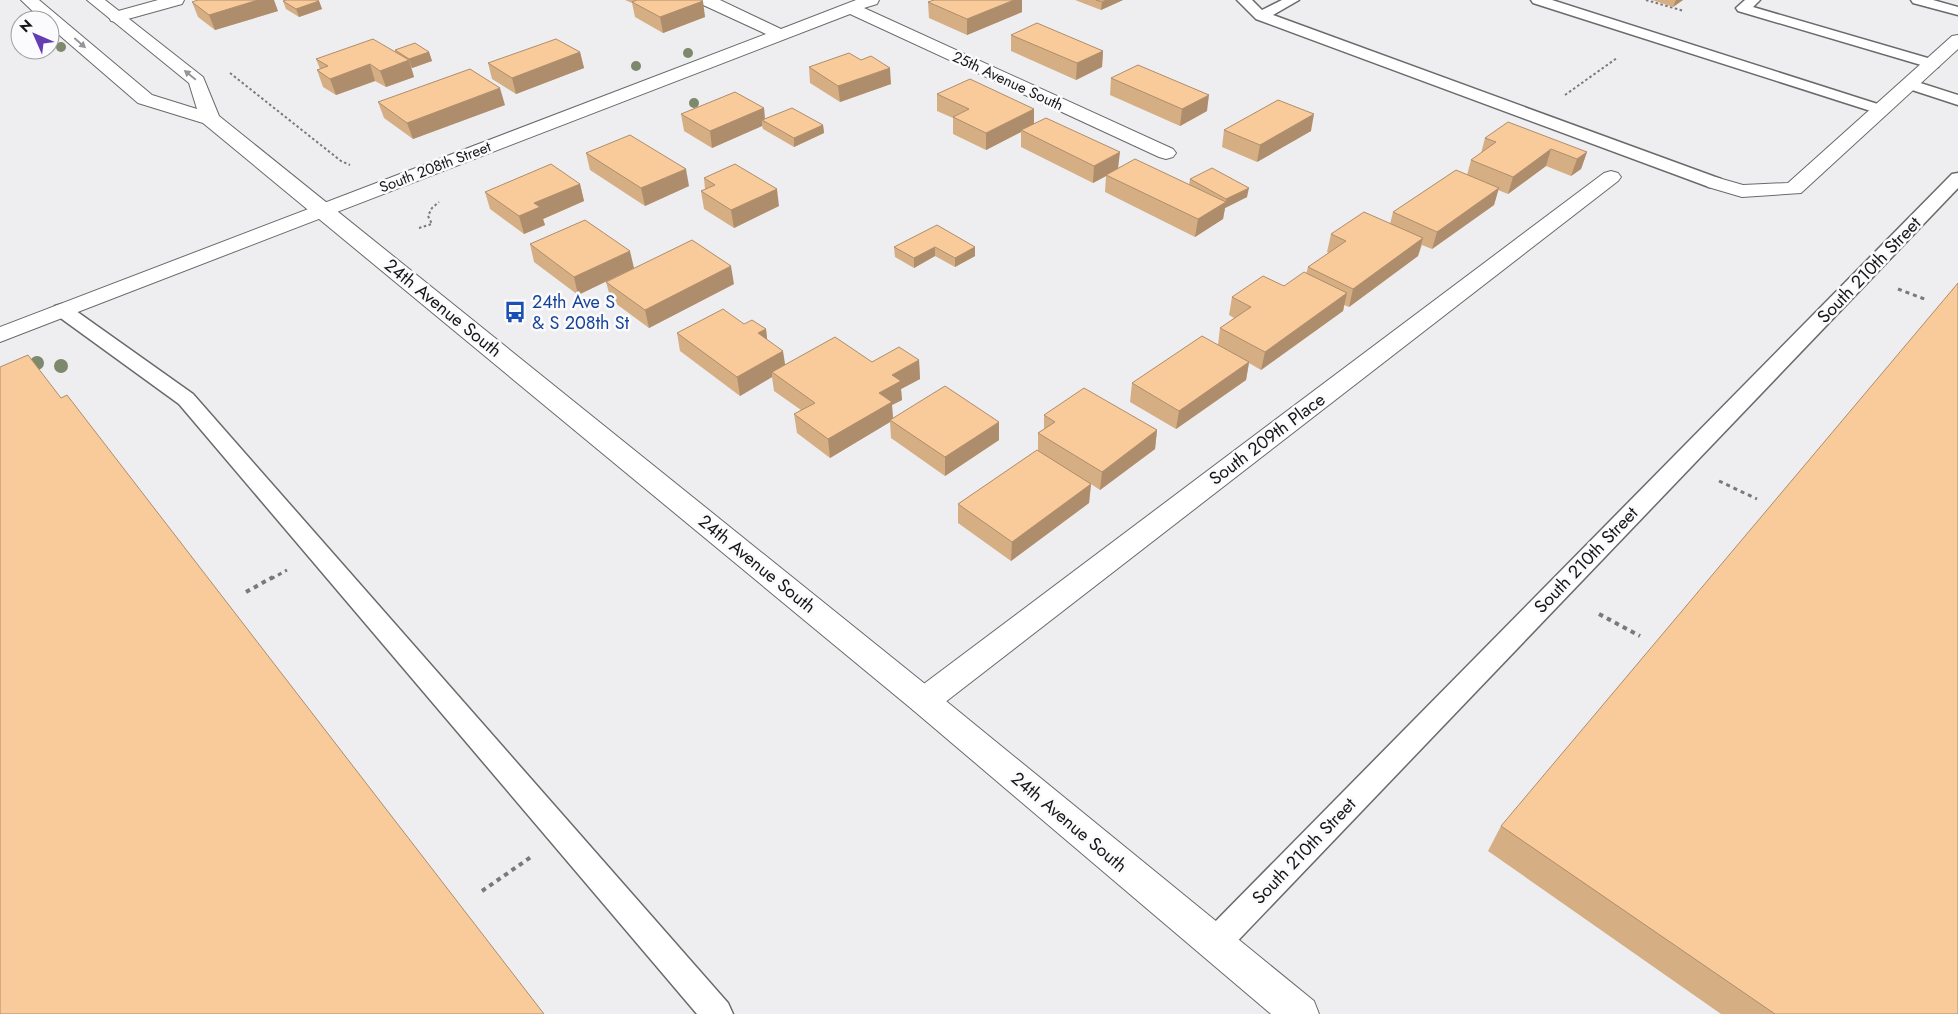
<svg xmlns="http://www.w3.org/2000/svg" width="1958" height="1014" font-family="Jost,sans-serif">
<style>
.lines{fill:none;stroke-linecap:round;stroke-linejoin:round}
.lane-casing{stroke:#6a6a6c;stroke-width:3}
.street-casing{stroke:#6a6a6c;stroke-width:2}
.secondary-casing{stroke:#6a6a6c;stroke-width:2}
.path-far2{stroke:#79797a;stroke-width:2;stroke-dasharray:2.5 2.5;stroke-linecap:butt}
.path-far1{stroke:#79797a;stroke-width:3;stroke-dasharray:4 4;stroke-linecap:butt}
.path{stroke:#79797a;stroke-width:4;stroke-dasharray:4.5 4.5;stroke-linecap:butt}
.lane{fill:#fff;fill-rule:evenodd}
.street{fill:#fff;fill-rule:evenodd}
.secondary{fill:#fff;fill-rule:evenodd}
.tree{fill:#7d886c}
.wall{fill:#d6ae84}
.shaded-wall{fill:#ae8d6c}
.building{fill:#f9ca9a;stroke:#ae8d6c}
.oneway{fill:#969697}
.labels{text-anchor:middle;stroke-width:5;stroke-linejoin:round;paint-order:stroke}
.far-street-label{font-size:15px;fill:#161617;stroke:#fbfbfd}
.street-label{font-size:18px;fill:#161617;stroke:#fbfbfd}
.transit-label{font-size:18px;fill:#164399;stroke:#fbfbfd;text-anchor:start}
</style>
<rect width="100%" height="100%" fill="#eeeef0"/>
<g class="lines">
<!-- lane casing -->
<g class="lane-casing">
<g id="lane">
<path d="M1237 0H1252L1262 10 1282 0H1299L1273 15 1721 179 1723 183 1721 187H1709L1256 19Z"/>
<path d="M1531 0H1552L1887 107 1890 110 1887 113H1877L1533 3Z"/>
<path d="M1745 0H1760L1753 7 1938 61 1940 64 1938 67H1928L1738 11 1736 8Z"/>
<path d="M1911 0H1933L1958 7V15L1913 3Z"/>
<path d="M1911 80 1958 95V105L1906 88 1903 85 1906 82Z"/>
<path d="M1958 173V188L1226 953 1215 957 1204 953 1200 943 1204 933 1952 174Z"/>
<path d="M62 304 69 306 193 394 728 1003 733 1014H697L179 404 55 314 52 310 55 306Z"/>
</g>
</g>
<!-- street casing -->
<g class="street-casing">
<g id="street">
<path d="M158 0H184L182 4 117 22 111 21 109 17 111 13Z"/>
<path d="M699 0H720L781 29 856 0H879L877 4 864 8 1173 149 1176 153 1173 157 1166 159 1159 157 850 14 0 342V327L766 34 701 4Z"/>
<path d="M1958 35V49L1801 193 1742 197 1708 187 1705 183 1708 179 1715 177 1743 185 1788 183 1952 36Z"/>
<path d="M1611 171 1618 173 1621 177 1618 181 935 710 924 714 913 710 908 701 913 692 1604 173Z"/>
</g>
</g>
<!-- secondary casing -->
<g class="secondary-casing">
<path id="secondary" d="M21 0H39L152 95 197 109 189 83 87 0H105L203 77 219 116 935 692 1314 1001 1319 1014H1271L913 710 203 123 138 103 50 27V20H42Z"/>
</g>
<!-- path-far2 -->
<g class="path-far2">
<path d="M1646 0 1684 11"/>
<path d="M230 73 341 161 350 165"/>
<path d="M1565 95 1617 58"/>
<path d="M419 228 432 224 428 216 432 208 439 202"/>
</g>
<!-- path-far1 -->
<g class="path-far1">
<path d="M1898 289 1927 300"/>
<path d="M1719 481 1757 499"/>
<path d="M271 579 287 570"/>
</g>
<!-- path -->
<g class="path">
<path d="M246 592 273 577"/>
<path d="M1599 614 1640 636"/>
<path d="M482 891 531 857"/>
</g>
<!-- lane -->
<use href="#lane" class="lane"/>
<!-- street -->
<use href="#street" class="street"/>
<!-- secondary -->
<use href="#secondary" class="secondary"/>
</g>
<!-- trees -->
<g class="tree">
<circle cx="61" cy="47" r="5"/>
<circle cx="688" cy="53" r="5"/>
<circle cx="636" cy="66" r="5"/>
<circle cx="694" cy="103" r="5"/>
<circle cx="37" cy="363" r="7"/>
<circle cx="61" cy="366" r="7"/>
</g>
<!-- wall -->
<g class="wall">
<path d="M625 0H701L705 17 663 33 635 17 632 3Z"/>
<path d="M1075 0H1123L1101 10Z"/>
<path d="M1652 0H1683L1673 7Z"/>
<path d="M283 1H319L322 9 299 17 286 9Z"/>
<path d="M192 2 278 11 215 30 198 17Z"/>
<path d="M928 2 1022 12 967 35 929 18Z"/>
<path d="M1011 35 1103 51 1102 67 1076 80 1011 51Z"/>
<path d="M395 50 429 52 432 61 412 68 411 67 414 77 386 87 375 81 336 95 323 87 317 70 320 69 316 59 395 52Z"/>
<path d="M580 52 584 68 516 94 492 79 488 63Z"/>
<path d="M809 67 891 84 840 102 810 83Z"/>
<path d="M1111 78 1207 111 1180 126 1110 95Z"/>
<path d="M937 94 1034 109V124L1118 168 1189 185 1190 179 1247 197 1225 208 1223 219 1195 237 1105 192 1106 176 1093 183 1021 147V132L986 150 953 134V118L937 111Z"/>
<path d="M378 102 505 105 413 139 384 118Z"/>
<path d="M764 108 765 119 823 125 824 133 794 147 763 129 762 126 712 148 684 131 681 114Z"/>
<path d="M1224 130 1311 131 1257 162 1222 147Z"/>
<path d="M1485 138 1587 152 1581 169 1571 176 1546 166 1508 194 1498 190 1494 205 1432 249 1422 245 1418 256 1349 307 1344 305 1343 311 1261 370 1249 363 1246 380 1176 429 1130 402 1132 383 1218 345 1220 328 1234 318 1229 315 1232 297 1284 286 1306 274 1308 267 1329 253 1327 252 1331 234 1390 224 1393 212 1467 175 1471 160 1481 153Z"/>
<path d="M586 153 689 186 645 206 590 170Z"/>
<path d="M704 178 779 206 734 228 704 209 701 191 705 189Z"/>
<path d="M580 184 584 201 543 219 545 225 524 234 490 209 485 192Z"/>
<path d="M530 244 634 268 578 295 534 262Z"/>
<path d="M894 247H975V256L955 267 935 256 914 268 895 257Z"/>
<path d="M606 282 734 284 649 328 611 300Z"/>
<path d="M744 324 766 329 767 340 785 365 919 360 920 379 901 389 902 400 892 405 893 418 999 422V440L945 476 891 438 890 422 830 458 797 433 794 414 801 410 774 391 772 377 740 396 680 351 677 333Z"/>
<path d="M1044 415 1157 430 1155 449 1100 490 1091 484 1089 503 1011 561 958 523V504L1038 450V433L1044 429Z"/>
<path d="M1501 826 1958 1014H1721L1488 851Z"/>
</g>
<!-- shaded-wall -->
<g class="shaded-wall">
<path d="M258 0H274L278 11 215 30 209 15Z"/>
<path d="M1014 0H1022V12L967 35V19Z"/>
<path d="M1106 0H1123L1101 10 1102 2Z"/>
<path d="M1676 0H1683L1673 7Z"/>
<path d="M319 1 322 9 299 17 296 9Z"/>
<path d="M703 1 705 17 663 33 660 17Z"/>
<path d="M1103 51 1102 67 1076 80 1077 63Z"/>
<path d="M429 52 432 61 412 68 409 59Z"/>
<path d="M580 52 584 68 516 94 512 78Z"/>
<path d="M409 60 414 77 386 87 380 71Z"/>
<path d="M370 64 375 81 336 95 330 79Z"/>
<path d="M890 68 891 84 840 102 838 86Z"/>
<path d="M500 88 505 105 413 139 407 123Z"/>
<path d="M1209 95 1207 111 1180 126 1182 109Z"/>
<path d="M764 108 765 123 762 120V126L712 148 710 131Z"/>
<path d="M1034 109V126L1021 130V132L986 150V133Z"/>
<path d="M1314 114 1311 131 1257 162 1260 145Z"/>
<path d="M823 125 824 133 794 147V138Z"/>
<path d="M1551 149 1546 166 1508 194 1513 177Z"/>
<path d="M1120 152 1118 169 1106 175V176L1093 183 1094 166Z"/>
<path d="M1587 152 1581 169 1571 176 1577 159Z"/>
<path d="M686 169 689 186 645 206 641 188Z"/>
<path d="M580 184 584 201 543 219 545 225 524 234 519 216 534 203Z"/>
<path d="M1249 188 1247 197 1225 208 1223 219 1195 237 1198 219 1226 202V199Z"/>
<path d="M1499 188 1494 205 1432 249 1437 232Z"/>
<path d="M777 189 779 206 734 228 731 210Z"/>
<path d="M1423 238 1418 256 1349 307 1353 289Z"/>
<path d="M935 247V256L914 268V258Z"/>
<path d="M975 247V256L955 267V258Z"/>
<path d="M630 251 634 268 578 295 574 277Z"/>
<path d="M731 266 734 284 649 328 645 310Z"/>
<path d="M1347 293 1343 311 1261 370 1265 352Z"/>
<path d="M766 329 768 348 758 333Z"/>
<path d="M783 351 786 370 772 372V377L740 396 737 377Z"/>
<path d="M919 360 920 379 901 389 902 400 892 405 893 420H890V422L830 458 828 439 879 393 892 375Z"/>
<path d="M1249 362 1246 380 1176 429 1179 411Z"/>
<path d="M999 422V440L945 476V457Z"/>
<path d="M1157 430 1155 449 1100 490 1102 472Z"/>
<path d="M1091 484 1089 503 1011 561 1012 542Z"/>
</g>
<!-- building -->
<g class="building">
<path d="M198 0H258L209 15 192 2Z"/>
<path d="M286 0H317L319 1 296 9 283 1Z"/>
<path d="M637 0H701L703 1 660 17 632 2Z"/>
<path d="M934 0H1014L967 19 928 2Z"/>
<path d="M1096 0H1106L1102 2Z"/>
<path d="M1037 23 1103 51 1077 63 1011 35Z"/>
<path d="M373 39 409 60 380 71 370 64 330 79 317 70 328 66 316 59Z"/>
<path d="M556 39 580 52 512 78 488 63Z"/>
<path d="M415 43 429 52 409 59 395 50Z"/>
<path d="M849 53 861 60 871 56 890 68 838 86 809 67Z"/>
<path d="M1138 65 1209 95 1182 109 1111 78Z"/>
<path d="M470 69 500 88 407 123 378 102Z"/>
<path d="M970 79 1034 109 986 133 953 117 969 109 937 94Z"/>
<path d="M735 92 764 108 710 131 681 114Z"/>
<path d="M1278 100 1314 114 1260 145 1224 130Z"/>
<path d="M792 108 823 125 794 138 762 120Z"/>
<path d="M1046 118 1120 152 1094 166 1021 130Z"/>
<path d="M1508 122 1587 152 1577 159 1551 149 1513 177 1471 160 1496 142 1485 138Z"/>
<path d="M630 135 686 169 641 188 586 153Z"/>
<path d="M1135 159 1226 202 1198 219 1106 175Z"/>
<path d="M551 164 580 184 534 203 540 207 519 216 485 192Z"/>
<path d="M735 164 777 189 731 210 701 191 715 185 704 178Z"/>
<path d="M1212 168 1249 188 1226 199 1190 179Z"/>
<path d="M1456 170 1499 188 1437 232 1393 212Z"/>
<path d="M1364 212 1423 238 1353 289 1308 267 1346 241 1331 234Z"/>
<path d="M585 220 630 251 574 277 530 244Z"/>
<path d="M937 225 975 247 955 258 935 247 914 258 894 247Z"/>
<path d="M692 240 731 266 645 310 606 282Z"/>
<path d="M1304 272 1347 293 1265 352 1220 328 1251 307 1232 297 1263 276 1284 286Z"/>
<path d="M1958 283V1014H1775L1501 826Z"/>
<path d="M723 309 744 324 752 320 766 329 758 333 783 351 737 377 677 333Z"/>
<path d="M1202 336 1249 362 1179 411 1132 383Z"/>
<path d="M835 337 872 362 899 347 919 360 892 375 901 381 879 393 892 402 828 439 794 414 815 403 772 372Z"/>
<path d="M28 355 61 398 67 395 544 1014H0V367Z"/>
<path d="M945 386 999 422 945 457 890 420Z"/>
<path d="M1084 388 1157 430 1102 472 1038 433 1055 422 1044 415Z"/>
<path d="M1037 450 1091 484 1012 542 958 504Z"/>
</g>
<!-- one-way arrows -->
<defs><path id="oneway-solid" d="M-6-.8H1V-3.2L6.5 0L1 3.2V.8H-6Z" transform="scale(1.25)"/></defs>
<g class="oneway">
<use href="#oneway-solid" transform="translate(80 43) rotate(41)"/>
<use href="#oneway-solid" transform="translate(190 75) rotate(-141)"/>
</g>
<!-- icons -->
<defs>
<g id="bus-bare" transform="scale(1.725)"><path d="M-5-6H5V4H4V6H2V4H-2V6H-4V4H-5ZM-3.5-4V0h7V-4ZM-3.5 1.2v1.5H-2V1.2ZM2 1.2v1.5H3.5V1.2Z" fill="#1a4fb4" stroke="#fbfbfd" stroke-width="2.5" paint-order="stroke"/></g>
</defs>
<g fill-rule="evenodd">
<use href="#bus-bare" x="515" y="312"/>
</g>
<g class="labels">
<!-- far-street labels -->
<g class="far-street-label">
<text transform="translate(1008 81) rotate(25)" y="5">25th Avenue South</text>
<text transform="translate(435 167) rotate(-21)" y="5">South 208th Street</text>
</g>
<!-- street labels -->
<g class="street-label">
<text transform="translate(1869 270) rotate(-46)" y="6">South 210th Street</text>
<text transform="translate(443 308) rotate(39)" y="6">24th Avenue South</text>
<text transform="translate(1267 439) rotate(-37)" y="6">South 209th Place</text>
<text transform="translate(1586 560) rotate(-46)" y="6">South 210th Street</text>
<text transform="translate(757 564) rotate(39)" y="6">24th Avenue South</text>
<text transform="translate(1069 822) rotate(40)" y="6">24th Avenue South</text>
<text transform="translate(1304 851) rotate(-46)" y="6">South 210th Street</text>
</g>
<!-- transit labels -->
<g class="transit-label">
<text x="532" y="308">24th Ave S<tspan x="532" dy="21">&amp; S 208th St</tspan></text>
</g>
</g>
<!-- north arrow -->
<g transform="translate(35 35) rotate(315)"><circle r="24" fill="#fbfbfd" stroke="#9f9fa1"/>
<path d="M0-4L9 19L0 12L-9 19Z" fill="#643cb4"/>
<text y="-8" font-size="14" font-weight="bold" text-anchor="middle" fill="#161617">N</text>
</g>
</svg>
